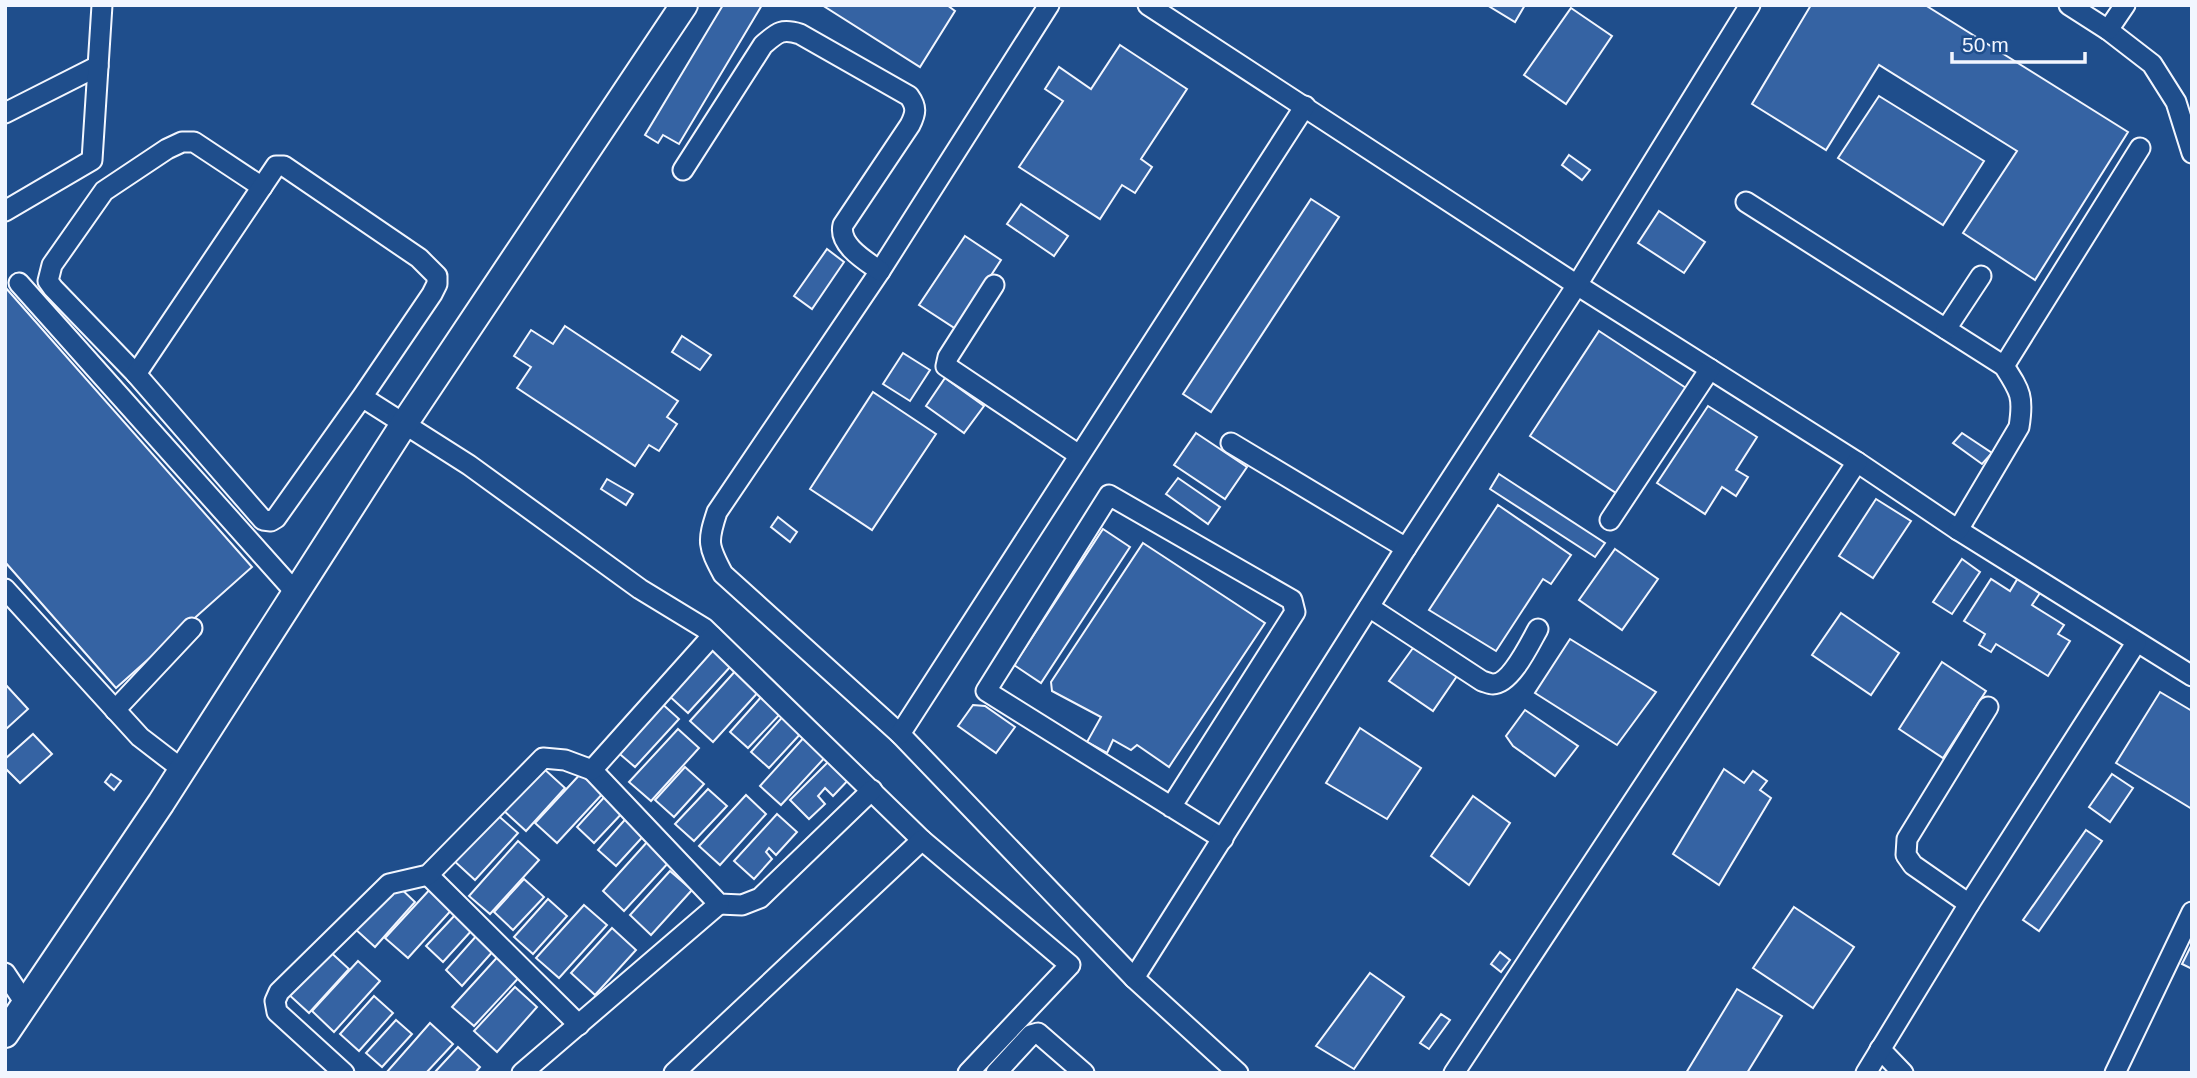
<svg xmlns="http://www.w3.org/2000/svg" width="2197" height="1078" font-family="Arial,sans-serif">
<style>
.building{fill:#3563a3;stroke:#f2f6ff;stroke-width:2}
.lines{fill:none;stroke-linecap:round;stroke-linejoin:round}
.minor-casing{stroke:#f2f6ff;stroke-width:23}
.major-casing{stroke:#f2f6ff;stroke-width:30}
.minor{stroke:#1f4e8c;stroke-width:19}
.major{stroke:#1f4e8c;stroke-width:26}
</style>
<rect width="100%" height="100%" fill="#1f4e8c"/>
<!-- building -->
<g class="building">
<path d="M723 5H762L679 144 663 135 658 143 645 135Z"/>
<path d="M822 5H947L955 11 920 67Z"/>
<path d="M1487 5H1525L1515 22Z"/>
<path d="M1811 5H1925L2128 132 2035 280 1963 233 2017 151 1879 65 1826 150 1752 104Z"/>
<path d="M1571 8 1612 36 1566 104 1524 75Z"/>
<path d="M1120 45 1187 89 1141 159 1152 167 1135 193 1122 185 1100 219 1019 167 1063 101 1045 89 1059 67 1091 89Z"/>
<path d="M1879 96 1984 161 1943 225 1838 158Z"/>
<path d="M1569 155 1590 170 1582 180 1562 165Z"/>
<path d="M1311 199 1339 217 1211 412 1183 394Z"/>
<path d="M1021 204 1068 236 1054 256 1007 224Z"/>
<path d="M1659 211 1705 242 1684 273 1638 243Z"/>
<path d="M965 236 1001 260 956 329 919 305Z"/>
<path d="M827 249 844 262 812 309 794 296Z"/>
<path d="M5 287 252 567 116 688 5 562Z"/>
<path d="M565 326 678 401 667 417 677 424 659 451 649 445 635 466 517 388 531 367 514 356 531 330 553 344Z"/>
<path d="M1599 331 1686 388 1616 493 1530 436Z"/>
<path d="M682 336 711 355 700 370 672 352Z"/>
<path d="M903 353 930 370 910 401 883 384Z"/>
<path d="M945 378 984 406 964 433 926 406Z"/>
<path d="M873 392 936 434 872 530 810 489Z"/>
<path d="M1708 406 1757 437 1736 470 1748 477 1736 496 1722 487 1705 514 1657 483Z"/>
<path d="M1196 433 1247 467 1225 499 1174 465Z"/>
<path d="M1962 433 1992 453 1982 464 1953 443Z"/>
<path d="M1499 474 1605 543 1595 557 1490 489Z"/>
<path d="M1178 478 1220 507 1208 524 1166 494Z"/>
<path d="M607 479 633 494 626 505 601 489Z"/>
<path d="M1876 499 1911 521 1873 578 1839 556Z"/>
<path d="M1498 505 1571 555 1551 584 1543 579 1496 651 1429 610Z"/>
<path d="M778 517 797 532 790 542 771 527Z"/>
<path d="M1103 529 1130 547 1041 683 1014 665Z"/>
<path d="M1143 543 1265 623 1169 767 1137 745 1131 750 1113 740 1107 753 1087 742 1101 717 1052 691 1051 682Z"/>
<path d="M1615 549 1658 579 1622 630 1579 600Z"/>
<path d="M1962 559 1980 572 1952 614 1933 602Z"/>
<path d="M2018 578 2040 593 2032 605 2064 625 2058 634 2070 641 2048 676 1996 644 1991 652 1979 645 1985 634 1964 621 1991 579 2010 591Z"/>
<path d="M1841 613 1899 653 1871 695 1812 655Z"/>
<path d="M1570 639 1656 692 1617 745 1535 693Z"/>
<path d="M710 646 731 666 688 713 667 694Z"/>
<path d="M1413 648 1457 676 1433 711 1389 681Z"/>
<path d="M1942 662 1986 691 1943 758 1899 729Z"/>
<path d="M738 668 761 689 713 742 690 721Z"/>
<path d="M5 684 28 709 5 730Z"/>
<path d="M2160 692 2192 711V809L2116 763Z"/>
<path d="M762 696 781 713 748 748 730 732Z"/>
<path d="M659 701 679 719 635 767 615 750Z"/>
<path d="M973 705 985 706 1015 727 996 753 958 726Z"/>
<path d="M1525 710 1578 746 1555 776 1513 746 1506 736Z"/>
<path d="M786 713 804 730 769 768 751 752Z"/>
<path d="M1360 728 1421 768 1387 819 1326 783Z"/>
<path d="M678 729 699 748 651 801 629 782Z"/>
<path d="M33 734 52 754 20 783 5 768V759Z"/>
<path d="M807 734 829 753 781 805 760 786Z"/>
<path d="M835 755 854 774 833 796 825 788 818 796 825 804 809 819 790 800Z"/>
<path d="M542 767 565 788 526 831 503 810Z"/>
<path d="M685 767 704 784 674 817 655 800Z"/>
<path d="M1724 769 1744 783 1753 771 1767 781 1760 790 1771 798 1719 885 1673 854Z"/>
<path d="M584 770 606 790 557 843 535 823Z"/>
<path d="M111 774 121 781 114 790 105 782Z"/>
<path d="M2112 774 2133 788 2110 822 2089 807Z"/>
<path d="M708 789 727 806 694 841 675 824Z"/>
<path d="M608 793 626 809 594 843 577 827Z"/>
<path d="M746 795 766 814 720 865 699 846Z"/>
<path d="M1473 796 1510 823 1469 885 1431 856Z"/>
<path d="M494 812 518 833 475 880 452 859Z"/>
<path d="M630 814 648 831 616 866 598 850Z"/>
<path d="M777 814 797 832 776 855 769 848 766 852 772 859 754 879 734 861Z"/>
<path d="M2086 830 2102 841 2039 931 2023 920Z"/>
<path d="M518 841 539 860 490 914 469 896Z"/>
<path d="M648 841 670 861 624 911 603 891Z"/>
<path d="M670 871 692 890 651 935 630 915Z"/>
<path d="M524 879 544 897 513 930 494 912Z"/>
<path d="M395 883 415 902 375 947 354 928Z"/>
<path d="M433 886 455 906 408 958 385 938Z"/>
<path d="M548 899 567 916 533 954 514 937Z"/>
<path d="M584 905 607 925 559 978 536 958Z"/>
<path d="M1794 907 1854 947 1813 1008 1753 968Z"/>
<path d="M456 914 473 929 443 962 426 946Z"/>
<path d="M612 928 636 950 595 995 571 973Z"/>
<path d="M478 934 495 949 462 986 446 970Z"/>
<path d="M2192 944V969L2182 964Z"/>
<path d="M326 948 349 969 309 1013 286 992Z"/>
<path d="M502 952 524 972 474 1026 452 1007Z"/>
<path d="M1500 952 1510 960 1501 972 1491 964Z"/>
<path d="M358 961 380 981 334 1032 312 1011Z"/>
<path d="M1370 973 1404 997 1354 1069 1316 1046Z"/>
<path d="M515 987 537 1007 497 1052 474 1031Z"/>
<path d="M1737 989 1782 1016 1747 1073H1686Z"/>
<path d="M374 996 393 1013 359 1051 340 1034Z"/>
<path d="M1441 1014 1450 1020 1429 1049 1420 1043Z"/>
<path d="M396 1020 412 1034 382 1067 366 1053Z"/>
<path d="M430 1023 453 1044 426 1073H386Z"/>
<path d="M458 1047 480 1067 475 1073H434Z"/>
</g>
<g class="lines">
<!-- minor casing -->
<g class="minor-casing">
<g id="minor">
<path d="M1049 5 880 271 717 512C707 542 708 546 723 574L900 734 1134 978 1238 1073"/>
<path d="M1148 5 1577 285 1857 462 1958 530 2192 676"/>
<path d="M2069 5 2108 30 2152 64 2176 102 2192 153"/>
<path d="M2108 30 2125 5"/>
<path d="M5 113 98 66"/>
<path d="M683 170 763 45C777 33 781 28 800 34L909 96C917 107 916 113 910 125L843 225C838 245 866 261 880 271"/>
<path d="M1746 202 2004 366C2020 391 2024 396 2019 427L1958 530"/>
<path d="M5 211 92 160 102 5"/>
<path d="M19 283 296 593"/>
<path d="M994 285 948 357 946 366 1079 455"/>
<path d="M1946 329 1981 276"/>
<path d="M2004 366 2140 148"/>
<path d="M136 374 53 288 48 281 52 265 104 191 167 149 182 142H194L262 187"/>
<path d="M362 397 276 518 271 521 263 520 136 374 276 166H284L419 258 437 276V284L432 294 362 397 469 465 640 589 704 628 922 840"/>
<path d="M1231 443 1406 548"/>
<path d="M1610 520 1710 369"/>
<path d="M5 589 140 737 183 770"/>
<path d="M1369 607 1482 681C1486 682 1490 684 1493 684 1511 684 1530 643 1538 629"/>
<path d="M115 710 192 628"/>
<path d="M900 734 1305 106"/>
<path d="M592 770 719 904 742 905 760 898 872 790"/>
<path d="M1171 807 1295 612 1292 600 1109 495 986 691 1223 839"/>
<path d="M428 875 579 1025"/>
<path d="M1969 904 1913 865 1906 855 1907 839 1988 707"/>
<path d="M5 973 25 1003"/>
<path d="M1134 978 1406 548 1577 285 1750 5"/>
<path d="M1880 1049 1903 1073"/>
<path d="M344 1073 277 1012 275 1001 279 992 389 884 428 875 543 758 565 760 592 770 712 636"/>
<path d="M522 1073 719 904"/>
<path d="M674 1073 922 840 1070 965 968 1073"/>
<path d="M996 1073 1031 1035 1038 1033 1084 1073"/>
<path d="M1454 1073 1857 462"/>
<path d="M1866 1073 1969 904 2136 643"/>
<path d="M2115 1073 2192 912"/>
</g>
</g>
<!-- major casing -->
<g class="major-casing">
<path id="major" d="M5 1034 161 803 404 424 684 5"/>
</g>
<!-- minor -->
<use href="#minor" class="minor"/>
<!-- major -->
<use href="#major" class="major"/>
</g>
<!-- border -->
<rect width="2197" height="1078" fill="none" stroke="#f2f6ff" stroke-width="14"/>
<!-- scale -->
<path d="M1952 52v10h133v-10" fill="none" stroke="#f2f6ff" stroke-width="3.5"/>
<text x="1962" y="52" font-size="21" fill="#f2f6ff" stroke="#1f4e8c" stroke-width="5" paint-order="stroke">50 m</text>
</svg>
